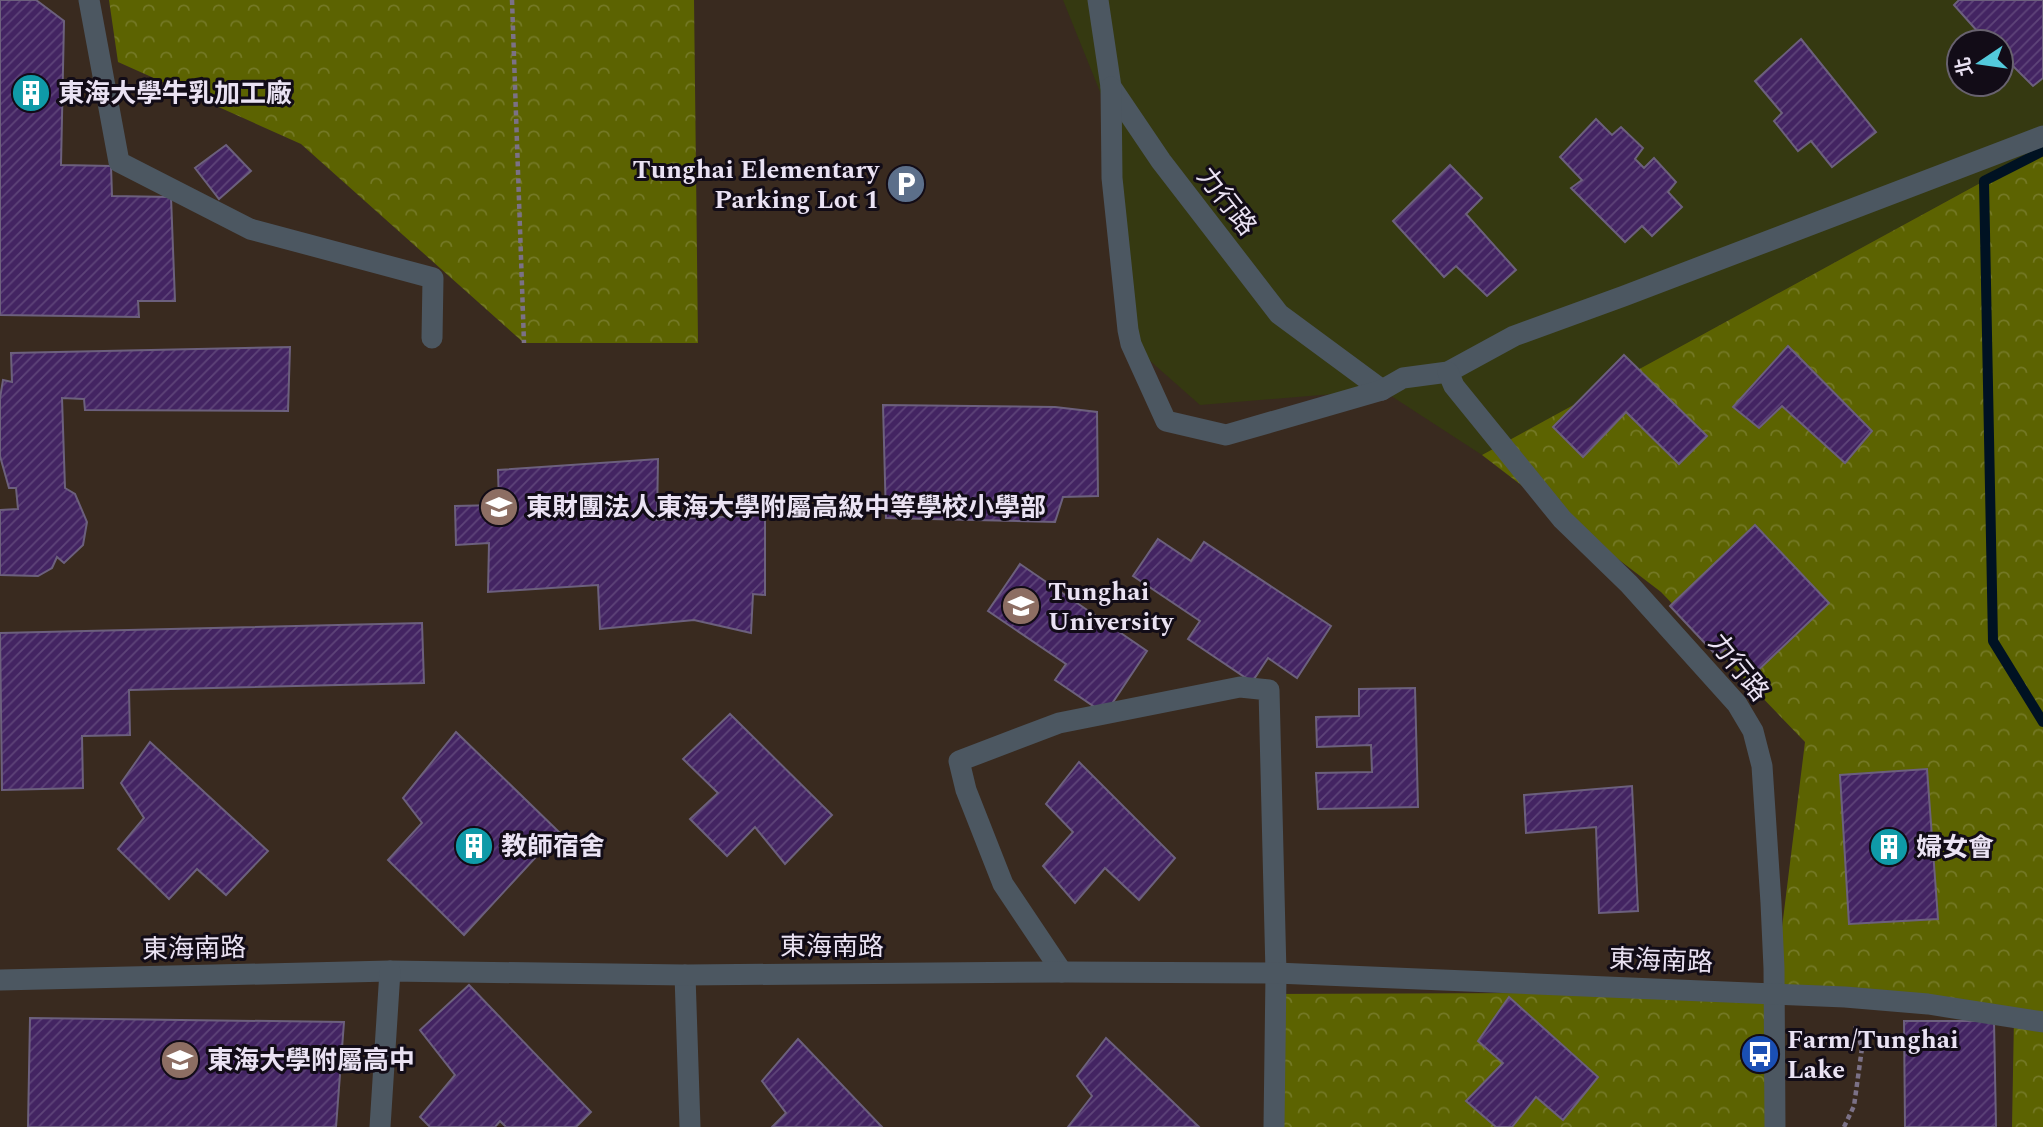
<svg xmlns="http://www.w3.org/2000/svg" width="2043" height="1127" font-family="Spectral,'Noto Sans TC',serif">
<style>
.education{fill:#392a1f;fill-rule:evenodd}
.green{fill:#353911;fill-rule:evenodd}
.forest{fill:url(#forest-crowns)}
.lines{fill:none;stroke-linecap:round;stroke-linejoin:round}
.stream{stroke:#001222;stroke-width:10}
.building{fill:url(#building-hatch);stroke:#6c607d;stroke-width:2}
.path{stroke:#7b7186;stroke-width:4.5;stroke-dasharray:5 3.5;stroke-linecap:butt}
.minor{stroke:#4c5761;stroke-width:21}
.labels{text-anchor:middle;stroke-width:6;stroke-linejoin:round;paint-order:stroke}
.poi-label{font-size:26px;font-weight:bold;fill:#eae2f3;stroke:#120c17;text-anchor:start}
.street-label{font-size:26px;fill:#eae2f3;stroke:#120c17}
</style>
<defs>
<pattern id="forest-crowns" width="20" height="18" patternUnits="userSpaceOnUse" patternTransform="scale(1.75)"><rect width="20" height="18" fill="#5c6301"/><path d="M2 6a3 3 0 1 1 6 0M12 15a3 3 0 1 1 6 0" fill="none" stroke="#747926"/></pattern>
<pattern id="building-hatch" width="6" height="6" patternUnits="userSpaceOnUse" patternTransform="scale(1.75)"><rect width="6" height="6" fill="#432462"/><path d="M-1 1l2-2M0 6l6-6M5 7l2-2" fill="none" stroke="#5e4479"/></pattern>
</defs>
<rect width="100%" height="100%" fill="#2c2038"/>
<!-- education -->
<path class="education" d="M0 0H2043V1127H0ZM1959 42H2001V84H1959Z"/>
<!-- green -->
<path class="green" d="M1063 0H2043V151L1984 181 1482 455 1382 390 1200 405 1131 344 1113 124ZM1959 42H2001V84H1959Z"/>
<!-- forest -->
<g class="forest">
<path d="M109 0H694L698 343H524L301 144 118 62Z"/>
<path d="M2043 151V1127H2012L2014 1018 1774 992 1783 1127H1265L1267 994 1774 992 1805 742 1661 592 1482 455 1984 181Z"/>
</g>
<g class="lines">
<!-- stream -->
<path class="stream" d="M2043 151 1984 181 1993 641 2043 722"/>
</g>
<!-- building -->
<g class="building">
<path d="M0 0H36L64 21 61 165 111 166 112 196 171 197 175 301H138L139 317 0 315Z"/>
<path d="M1959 0H2043V78L2033 86 2006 59 2001 63V42H1969L1979 33 1954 5Z"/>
<path d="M1801 39 1876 132 1832 167 1811 141 1798 151 1774 121 1782 113 1755 81Z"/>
<path d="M1596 119 1612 135 1621 127 1643 148 1635 159 1644 168 1654 158 1676 182 1668 192 1682 207 1652 236 1642 226 1625 242 1571 188 1582 180 1560 157Z"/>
<path d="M226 145 251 171 219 199 195 168Z"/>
<path d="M1450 165 1482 198 1466 214 1516 270 1487 296 1456 266 1444 277 1393 221Z"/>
<path d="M1788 346 1872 431 1845 463 1782 406 1759 428 1733 407Z"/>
<path d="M290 347 288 411 85 410 84 399 62 398 65 488 75 494 87 522 83 545 64 563 57 557 52 568 38 576 0 575V510L18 509 16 488H9L0 456V398L3 380 12 382 11 353Z"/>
<path d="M1624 355 1707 436 1679 464 1626 412 1583 457 1553 427Z"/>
<path d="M883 405 1055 407 1097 412 1098 496 1063 497 1055 522 886 518Z"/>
<path d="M658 459 657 520 765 515V595L753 594 751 633 694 620 600 629 598 585 488 592 489 543 456 545 455 506 499 505 498 470Z"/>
<path d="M1755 525 1829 603 1752 676 1726 648 1717 656 1670 606Z"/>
<path d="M1158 539 1191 561 1204 542 1331 626 1297 678 1268 658 1252 682 1188 639 1200 621 1133 576Z"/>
<path d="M1020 564 1147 651 1105 714 1055 680 1066 664 988 611Z"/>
<path d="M422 623 424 683 129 690 130 735 82 736 83 788 2 790 0 633Z"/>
<path d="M1415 688 1418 807 1318 809 1316 773 1372 772 1371 745 1317 747 1316 717 1359 716V689Z"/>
<path d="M730 714 832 815 785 864 755 827 727 856 690 819 718 793 683 759Z"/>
<path d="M456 732 559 832 464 935 388 860 422 823 403 798Z"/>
<path d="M150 742 268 851 226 895 197 869 169 899 118 849 144 818 121 783Z"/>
<path d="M1079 762 1175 858 1139 900 1105 868 1075 903 1043 866 1073 832 1046 804Z"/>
<path d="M1927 769 1938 919 1849 924 1840 775Z"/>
<path d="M1632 786 1638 911 1599 913 1596 827 1526 833 1524 795Z"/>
<path d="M469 985 591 1112 576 1127H506L500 1121 495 1127H430L420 1117 455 1075 420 1030Z"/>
<path d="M1509 997 1598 1077 1563 1120 1536 1097 1512 1127H1496L1466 1101 1503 1063 1478 1041Z"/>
<path d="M30 1018 344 1022 336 1127H28Z"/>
<path d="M1904 1021H1994L1996 1127H1905Z"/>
<path d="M1106 1038 1199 1127H1068L1092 1096 1077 1076Z"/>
<path d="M798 1039 882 1127H772L786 1113 762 1081Z"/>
</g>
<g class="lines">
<!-- path -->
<g class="path">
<path d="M512 0 524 343"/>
<path d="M1844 1127 1854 1106 1862 1048 1855 1026"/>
</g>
<!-- minor -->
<g class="minor">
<path d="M89 0 119 162 250 229 433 278 432 338"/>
<path d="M1098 0 1111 87 1161 161 1279 314 1382 390"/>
<path d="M1111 87 1112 178 1128 330 1131 344 1166 421 1226 435 1382 390 1403 378 1448 372 1514 336 1624 296 2043 136"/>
<path d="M1448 372 1454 386 1562 519 1629 584 1737 704 1753 731 1762 766 1771 903 1774 968 1775 1127"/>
<path d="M1062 972 1003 884 966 790 959 761 1059 723 1240 687 1269 690 1276 973 1274 1127"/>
<path d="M685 975 690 1127"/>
<path d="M0 980 390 971 685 975 1062 972 1276 973 1845 997 1928 1004 2043 1022"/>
<path d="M380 1127 390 971"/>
</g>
</g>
<!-- icons -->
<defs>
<g id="building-disc" transform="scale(2.0125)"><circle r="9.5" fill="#0f9aa8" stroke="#120c17"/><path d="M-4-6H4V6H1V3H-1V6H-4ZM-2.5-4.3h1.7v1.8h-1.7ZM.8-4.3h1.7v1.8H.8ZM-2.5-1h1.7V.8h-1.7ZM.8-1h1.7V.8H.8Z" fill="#fff"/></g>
<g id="parking-disc" transform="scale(2.0125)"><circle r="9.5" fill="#5c6f8a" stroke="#120c17"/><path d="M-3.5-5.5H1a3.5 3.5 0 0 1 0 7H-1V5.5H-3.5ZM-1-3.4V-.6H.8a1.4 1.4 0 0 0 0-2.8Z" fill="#fff"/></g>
<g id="school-disc" transform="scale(2.0125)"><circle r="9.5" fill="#8d6e63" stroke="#120c17"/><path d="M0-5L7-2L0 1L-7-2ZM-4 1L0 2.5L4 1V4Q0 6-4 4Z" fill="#fff"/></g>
<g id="university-disc" transform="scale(2.0125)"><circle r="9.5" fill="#8d6e63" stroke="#120c17"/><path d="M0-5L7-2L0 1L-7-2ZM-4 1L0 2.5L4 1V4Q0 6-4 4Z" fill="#fff"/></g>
<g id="bus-disc" transform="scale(2.0125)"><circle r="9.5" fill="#1a4fb4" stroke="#120c17"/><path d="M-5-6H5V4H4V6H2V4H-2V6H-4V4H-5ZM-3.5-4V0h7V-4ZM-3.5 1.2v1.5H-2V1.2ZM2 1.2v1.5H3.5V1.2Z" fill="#fff"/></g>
</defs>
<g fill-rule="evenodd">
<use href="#building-disc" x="31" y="93"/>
<use href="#parking-disc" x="906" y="184"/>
<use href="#school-disc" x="499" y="507"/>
<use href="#university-disc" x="1021" y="606"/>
<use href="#building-disc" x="474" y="846"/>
<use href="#building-disc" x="1889" y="847"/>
<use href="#bus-disc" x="1760" y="1054"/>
<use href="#school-disc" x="180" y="1060"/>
</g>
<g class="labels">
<!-- poi labels -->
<g class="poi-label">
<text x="58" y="102">東海大學牛乳加工廠</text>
<text x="879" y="178" text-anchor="end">Tunghai Elementary<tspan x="879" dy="30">Parking Lot 1</tspan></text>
<text x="526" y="516">東財團法人東海大學附屬高級中等學校小學部</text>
<text x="1048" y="600">Tunghai<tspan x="1048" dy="30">University</tspan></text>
<text x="501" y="855">教師宿舍</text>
<text x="1916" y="856">婦女會</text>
<text x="1787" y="1048">Farm/Tunghai<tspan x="1787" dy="30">Lake</tspan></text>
<text x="207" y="1069">東海大學附屬高中</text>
</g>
<!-- street labels -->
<g class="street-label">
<text transform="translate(1227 201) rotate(52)" y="9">力行路</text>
<text transform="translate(1739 667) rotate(51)" y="9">力行路</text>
<text x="832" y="955">東海南路</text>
<text transform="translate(194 948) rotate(-1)" y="9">東海南路</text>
<text transform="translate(1661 960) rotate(2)" y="9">東海南路</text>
</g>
</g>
<!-- north arrow -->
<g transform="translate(1980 63) rotate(257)"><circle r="33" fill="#120c17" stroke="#68626f" stroke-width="2"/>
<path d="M0-5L12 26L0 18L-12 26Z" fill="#53cadc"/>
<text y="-10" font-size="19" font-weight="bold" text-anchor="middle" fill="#eae2f3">北</text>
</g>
</svg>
